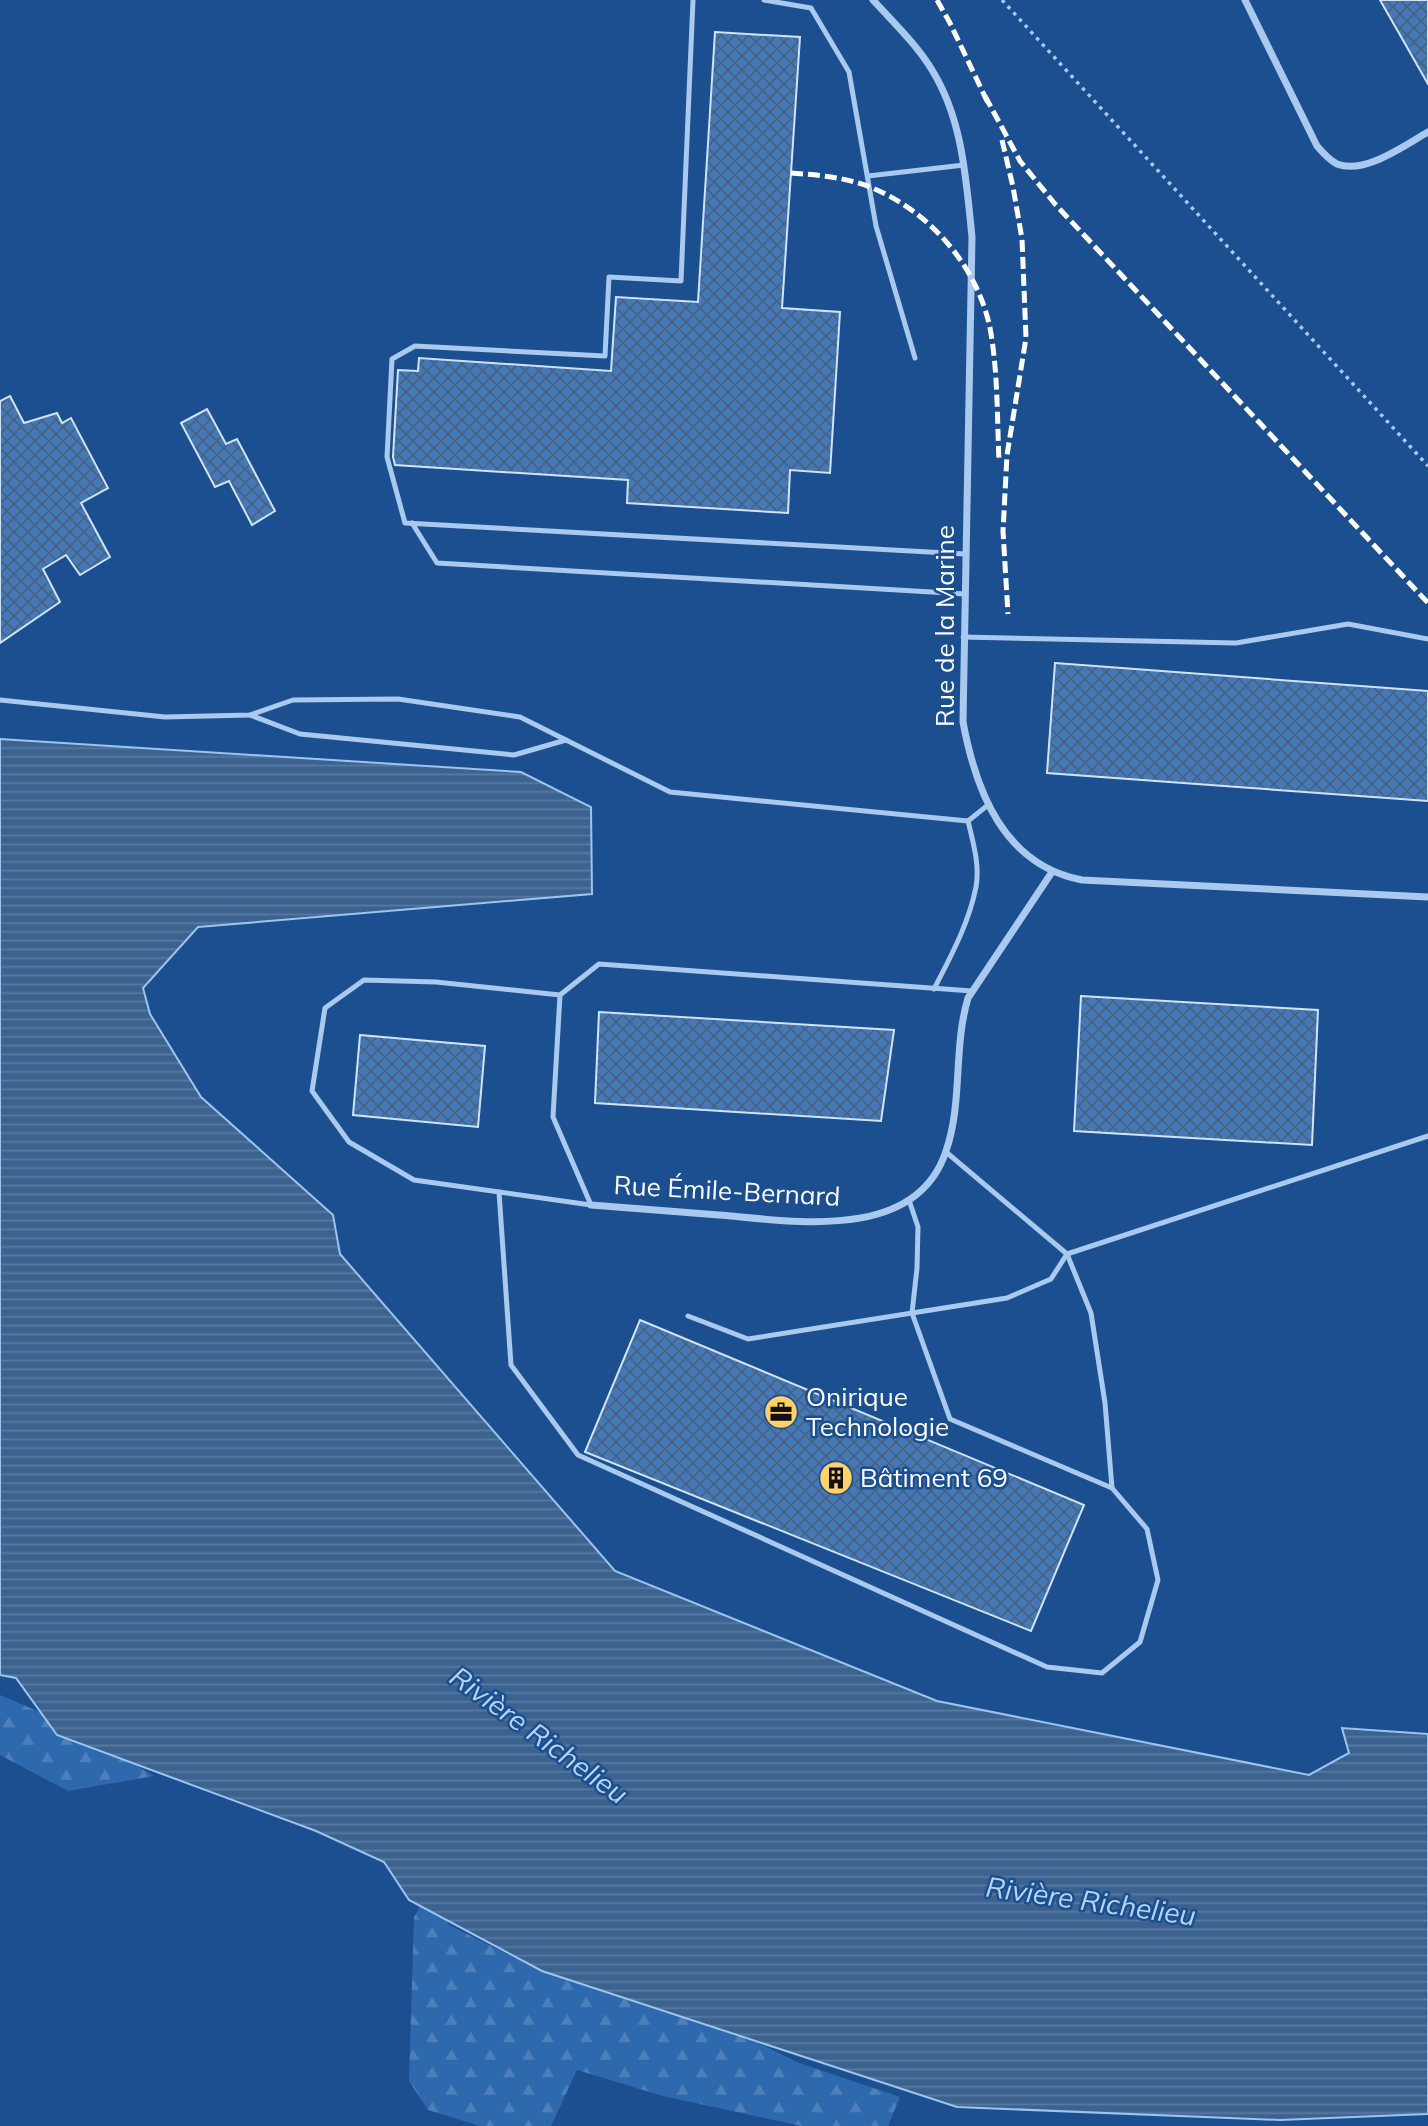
<svg xmlns="http://www.w3.org/2000/svg" width="1428" height="2126" font-family="Mulish,sans-serif">
<style>
.forest{fill:url(#forest-firs)}
.water{fill:url(#water-rules);stroke:#9cc4f0;stroke-width:2}
.building{fill:url(#building-cross-hatch);stroke:#cfe3fa;stroke-width:2}
.lines{fill:none;stroke-linecap:round;stroke-linejoin:round}
.path{stroke:#a9c9ee;stroke-width:3.5;stroke-dasharray:3.5 5;stroke-linecap:butt}
.lane{stroke:#a9c9ee;stroke-width:5}
.street{stroke:#a9c9ee;stroke-width:7}
.rail{stroke:#fff;stroke-width:5;stroke-dasharray:12 5;stroke-linecap:butt}
.labels{text-anchor:middle;stroke-width:5;stroke-linejoin:round;paint-order:stroke}
.street-label{font-size:26px;fill:#fff;stroke:#1b4f8f}
.poi-label{font-size:26px;fill:#fff;stroke:#1b4f8f;text-anchor:start}
.water-label{font-size:28px;font-style:italic;fill:#b5d3f5;stroke:#1b4f8f}
</style>
<defs>
<pattern id="forest-firs" width="22" height="20" patternUnits="userSpaceOnUse" patternTransform="scale(1.75)"><rect width="22" height="20" fill="#2e69ad"/><path d="M5 1l3.5 6h-7zM16 11l3.5 6h-7z" fill="#4d80b9"/></pattern>
<pattern id="water-rules" width="6" height="5" patternUnits="userSpaceOnUse" patternTransform="scale(1.75)"><rect width="6" height="5" fill="#3c6290"/><path d="M0 2.5h6" fill="none" stroke="#597aa1"/></pattern>
<pattern id="building-cross-hatch" width="8" height="8" patternUnits="userSpaceOnUse" patternTransform="scale(1.75)"><rect width="8" height="8" fill="#4478b7"/><path d="M0 0l8 8M0 8l8-8" fill="none" stroke="#486282"/></pattern>
</defs>
<rect width="100%" height="100%" fill="#1b4f8f"/>
<!-- forest -->
<g class="forest">
<path d="M0 1695 72 1726 154 1776 68 1791 0 1755Z"/>
<path d="M429 1892 449 1925 529 1965 702 2015 799 2063 900 2097 888 2126H801L663 2096 577 2070 551 2126H480L428 2110 409 2081 414 1917Z"/>
</g>
<!-- water -->
<path class="water" d="M0 739 521 772 591 807 592 894 198 927 143 988 150 1014 201 1097 333 1215 340 1254 615 1571 937 1701 1309 1775 1349 1753 1342 1728 1428 1734V2114L1280 2120 957 2107 542 1971 409 1900 384 1862 316 1831 57 1735 16 1678 0 1675Z"/>
<!-- building -->
<g class="building">
<path d="M1380 0H1428V84Z"/>
<path d="M715 32 800 37 782 308 840 312 830 473 790 470 788 513 627 503 628 480 395 465 393 457 398 370 418 371 419 358 611 371 616 297 698 302Z"/>
<path d="M10 396 24 423 57 413 62 423 71 418 108 488 81 503 110 557 80 575 66 555 43 569 60 602 0 643V401Z"/>
<path d="M207 409 226 444 237 439 275 511 252 525 229 481 215 487 181 423Z"/>
<path d="M1055 663 1428 691V801L1047 773Z"/>
<path d="M1081 996 1318 1010 1312 1145 1074 1131Z"/>
<path d="M599 1012 894 1030 881 1121 595 1103Z"/>
<path d="M360 1035 485 1046 478 1127 353 1115Z"/>
<path d="M640 1320 1084 1505 1031 1631 585 1452Z"/>
</g>
<g class="lines">
<!-- path -->
<path class="path" d="M1002 0 1428 466"/>
<!-- lane -->
<g class="lane">
<path d="M693 0 681 281 609 277 605 356 415 346 392 359 387 457 405 523 965 554"/>
<path d="M764 0 811 8 849 72 876 226 915 358"/>
<path d="M868 176 964 165"/>
<path d="M412 523 437 563 965 594"/>
<path d="M963 637 1236 643 1348 624 1428 639"/>
<path d="M0 700 165 717 250 715 293 700 398 699 520 717 670 792 968 821 988 805"/>
<path d="M250 715 300 734 514 755 566 740"/>
<path d="M934 989C951 956 969 923 976 887 980 865 973 842 968 821"/>
<path d="M560 995 436 982 364 980 325 1008 312 1091 349 1142 414 1180 591 1205"/>
<path d="M946 1152 1067 1254 1428 1136"/>
<path d="M499 1192 511 1365 578 1455 1047 1667 1102 1673 1140 1642 1158 1580 1147 1529 1112 1488 1105 1403 1091 1313 1067 1254"/>
<path d="M909 1200 918 1227 917 1268 912 1313 950 1419 1112 1488"/>
<path d="M591 1205 553 1117 560 995 599 964 972 991"/>
<path d="M688 1316 748 1339 1007 1298 1051 1279 1067 1254"/>
</g>
<!-- street -->
<g class="street">
<path d="M873 0C893 22 917 45 932 70 963 120 966 180 972 237L963 722C976 792 1004 865 1082 880L1428 897"/>
<path d="M1245 0 1317 146C1323 153 1329 160 1337 164 1364 175 1405 145 1428 132"/>
<path d="M591 1205C634 1208 676 1212 719 1215 792 1221 916 1243 946 1151 963 1102 953 1048 968 998L1052 872"/>
</g>
<!-- rail -->
<g class="rail">
<path d="M937 0 950 23 988 103"/>
<path d="M985 96 1020 161 1055 204 1428 603"/>
<path d="M1002 140 1013 187 1022 239 1026 338 1007 455 1003 531 1008 614"/>
<path d="M791 173C818 175 844 177 870 187 928 210 977 265 990 328 998 371 997 417 999 461"/>
</g>
</g>
<!-- icons -->
<defs>
<g id="office-disc" transform="scale(1.75)"><circle r="9.5" fill="#ffd166" stroke="#1b4f8f"/><path d="M-6-3h4V-5.5h4V-3h4V5H-6ZM-1-4.5V-3h2v-1.5ZM-6 0V1H6V0Z" fill="#111"/></g>
<g id="building-disc" transform="scale(1.75)"><circle r="9.5" fill="#ffd166" stroke="#1b4f8f"/><path d="M-4-6H4V6H1V3H-1V6H-4ZM-2.5-4.3h1.7v1.8h-1.7ZM.8-4.3h1.7v1.8H.8ZM-2.5-1h1.7V.8h-1.7ZM.8-1h1.7V.8H.8Z" fill="#111"/></g>
</defs>
<g fill-rule="evenodd">
<use href="#office-disc" x="781" y="1412"/>
<use href="#building-disc" x="836" y="1478"/>
</g>
<g class="labels">
<!-- street labels -->
<g class="street-label">
<text transform="translate(945 626) rotate(-90)" y="9">Rue de la Marine</text>
<text transform="translate(727 1191) rotate(3)" y="9">Rue Émile-Bernard</text>
</g>
<!-- poi labels -->
<g class="poi-label">
<text x="806" y="1406">Onirique<tspan x="806" dy="30">Technologie</tspan></text>
<text x="860" y="1487">Bâtiment 69</text>
</g>
<!-- water labels -->
<g class="water-label">
<text transform="translate(539 1735) rotate(36)" y="10">Rivière Richelieu</text>
<text transform="translate(1091 1901) rotate(8)" y="10">Rivière Richelieu</text>
</g>
</g>
</svg>
